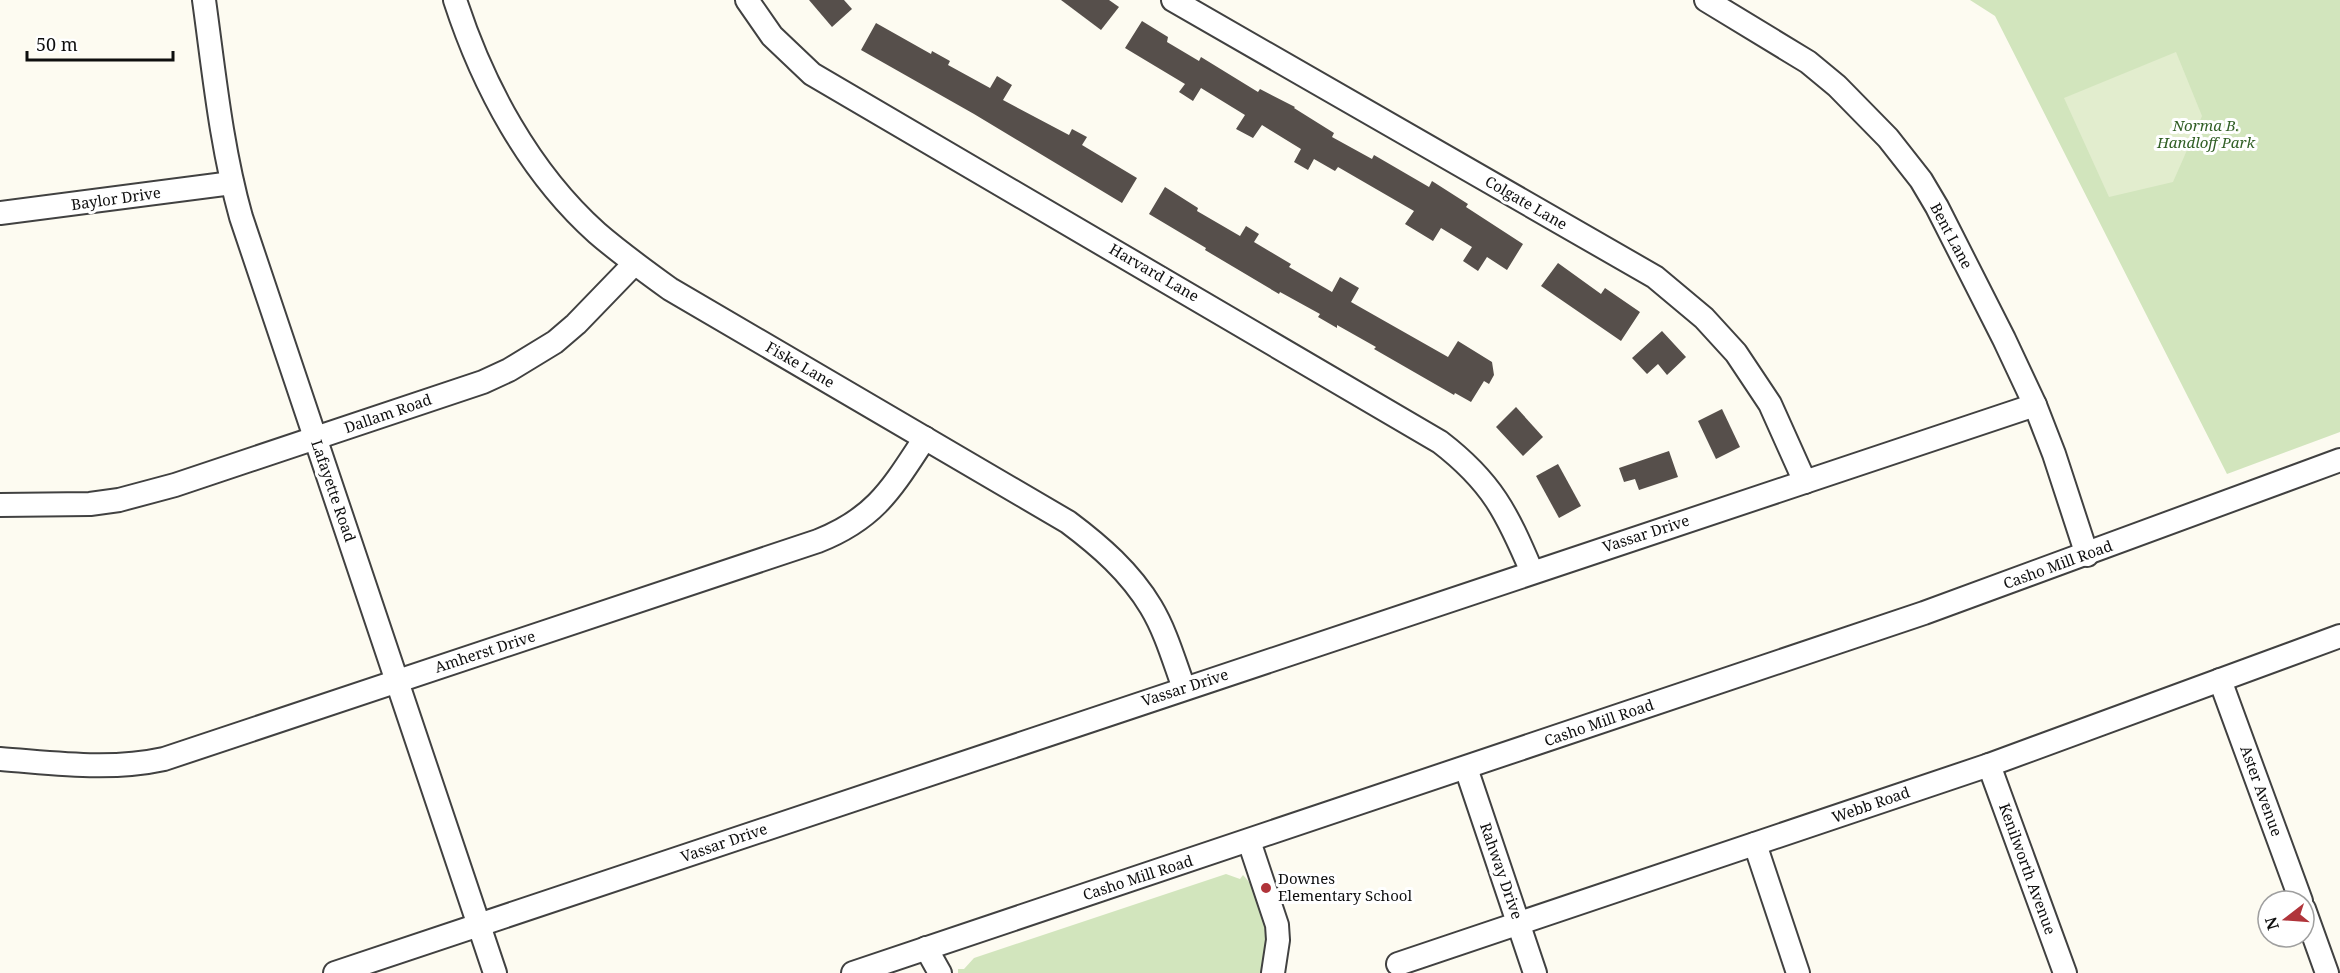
<svg xmlns="http://www.w3.org/2000/svg" width="2340" height="973" font-family="'Noto Serif',serif">
<style>
.green{fill:#d2e5bd}
.pitch{fill:#e2edce}
.building{fill:#564f4b}
.lines{fill:none;stroke-linecap:round;stroke-linejoin:round}
.minor-casing{stroke:#414141;stroke-width:26}
.minor{stroke:#fff;stroke-width:22}
.poi-dot{fill:#b0343a;stroke:#fff;stroke-width:2}
.labels{text-anchor:middle;stroke-width:6;stroke-linejoin:round;paint-order:stroke}
.park-label{font-size:15px;font-style:italic;fill:#315f25;stroke:#fff}
.street-label{font-size:15px;fill:#0e0e0e;stroke:#fff}
.poi-label{font-size:15px;fill:#0e0e0e;stroke:#fff;text-anchor:start}
</style>
<rect width="100%" height="100%" fill="#fdfbf1"/>
<!-- green -->
<g class="green">
<path d="M1970 0H2340V432L2227 474 1995 16Z"/>
<path d="M1226 874 1240 879 1243 875C1266 899 1270 943 1260 973H958V969H964L974 958Z"/>
</g>
<!-- pitch -->
<path class="pitch" d="M2176 52 2202 116 2173 182 2109 197 2064 98Z"/>
<!-- building -->
<g class="building">
<path d="M809 0H844L852 9 832 27Z"/>
<path d="M1061 0H1109L1119 7 1101 30Z"/>
<path d="M1142 21 1168 37 1167 42 1199 61 1201 57 1258 92 1260 89 1295 107 1294 108 1334 133 1332 137 1372 159 1374 155 1429 187 1432 181 1468 204 1466 207 1523 244 1507 270 1487 257 1478 271 1463 261 1472 247 1441 228 1433 241 1405 224 1414 211 1338 167 1335 171 1314 159 1308 170 1294 162 1301 149 1262 125 1253 138 1236 129 1245 115 1201 88 1193 101 1179 92 1185 84 1125 48Z"/>
<path d="M876 23 931 54 932 51 950 61 948 65 990 88 997 76 1012 85 1003 100 1069 135 1072 129 1087 137 1082 145 1137 178 1122 203 974 114 861 50Z"/>
<path d="M1165 187 1198 208 1197 211 1240 236 1246 226 1259 234 1254 242 1291 264 1289 267 1332 292 1340 277 1359 288 1351 302 1448 357 1458 341 1492 362 1494 375 1489 384 1484 381 1471 402 1455 393 1454 395 1374 349 1376 347 1337 325V328L1318 317 1320 314 1280 292 1279 294 1205 250 1206 248 1149 214Z"/>
<path d="M1558 263 1601 294 1605 288 1640 312 1621 341 1541 286Z"/>
<path d="M1662 331 1686 357 1667 375 1658 364 1647 374 1632 358Z"/>
<path d="M1516 407 1543 437 1523 456 1496 427Z"/>
<path d="M1722 409 1740 447 1716 459 1698 421Z"/>
<path d="M1669 451 1678 477 1639 490 1635 479 1624 482 1619 468Z"/>
<path d="M1558 464 1581 506 1559 518 1536 476Z"/>
</g>
<g class="lines">
<!-- minor casing -->
<g class="minor-casing">
<g id="minor">
<path d="M204 0C214 72 221 146 241 217L495 973"/>
<path d="M455 0C483 86 529 172 597 233 620 253 645 271 670 289L1068 522C1100 546 1130 572 1151 607 1166 632 1174 661 1184 688"/>
<path d="M747 0 772 36 812 74 1440 442C1492 482 1507 513 1532 572"/>
<path d="M1173 0 1655 277 1704 318 1736 353 1770 404 1805 482"/>
<path d="M1706 0 1808 62 1837 86 1888 138 1921 180 1937 207 2004 339 2035 405 2054 454 2087 555"/>
<path d="M0 213 232 183"/>
<path d="M0 505 90 504 119 500 175 485 483 382 509 370 555 342 576 324 634 264"/>
<path d="M2220 680 2301 901"/>
<path d="M0 759C55 763 109 771 164 759L818 541C876 518 892 488 925 438"/>
<path d="M1989 765 2065 973"/>
<path d="M1466 768 1535 973"/>
<path d="M1249 841 1277 925 1278 940 1273 973"/>
<path d="M1755 844 1798 973"/>
<path d="M2304 909 2327 973"/>
<path d="M926 948 940 973"/>
<path d="M1398 964 1989 765 2340 636"/>
<path d="M335 973 2035 405"/>
<path d="M853 973 1924 613 2340 460"/>
</g>
</g>
<!-- minor -->
<use href="#minor" class="minor"/>
</g>
<!-- markers -->
<circle class="poi-dot" cx="1266" cy="888" r="6"/>
<g class="labels">
<!-- park labels -->
<g class="park-label">
<text x="2206" y="131">Norma B.<tspan x="2206" dy="17">Handloff Park</tspan></text>
</g>
<!-- street labels -->
<g class="street-label">
<text transform="translate(116 199) rotate(-8)" y="5">Baylor Drive</text>
<text transform="translate(1526 203) rotate(30)" y="5">Colgate Lane</text>
<text transform="translate(1951 236) rotate(62)" y="5">Bent Lane</text>
<text transform="translate(1154 273) rotate(30)" y="5">Harvard Lane</text>
<text transform="translate(800 365) rotate(30)" y="5">Fiske Lane</text>
<text transform="translate(388 414) rotate(-19)" y="5">Dallam Road</text>
<text transform="translate(333 491) rotate(71)" y="5">Lafayette Road</text>
<text transform="translate(1646 534) rotate(-18)" y="5">Vassar Drive</text>
<text transform="translate(2058 565) rotate(-20)" y="5">Casho Mill Road</text>
<text transform="translate(485 652) rotate(-18)" y="5">Amherst Drive</text>
<text transform="translate(1185 688) rotate(-18)" y="5">Vassar Drive</text>
<text transform="translate(1599 723) rotate(-19)" y="5">Casho Mill Road</text>
<text transform="translate(2261 791) rotate(70)" y="5">Aster Avenue</text>
<text transform="translate(1871 805) rotate(-19)" y="5">Webb Road</text>
<text transform="translate(724 843) rotate(-19)" y="5">Vassar Drive</text>
<text transform="translate(2027 869) rotate(70)" y="5">Kenilworth Avenue</text>
<text transform="translate(1501 871) rotate(71)" y="5">Rahway Drive</text>
<text transform="translate(1138 878) rotate(-18)" y="5">Casho Mill Road</text>
</g>
<!-- poi labels -->
<g class="poi-label">
<text x="1278" y="884">Downes<tspan x="1278" dy="17">Elementary School</tspan></text>
</g>
</g>
<!-- north arrow -->
<g transform="translate(2286 919) rotate(253)"><circle r="28" fill="#ffffff" stroke="#9f9f9f" stroke-width="1.5"/>
<path d="M0-4.5L10 22L0 15L-10 22Z" fill="#b0343a"/>
<text y="-9" font-size="16" font-weight="bold" text-anchor="middle" fill="#0e0e0e">N</text>
</g>
<!-- scale -->
<path d="M27 51v9h146v-9" fill="none" stroke="#0e0e0e" stroke-width="3"/>
<text x="36" y="51" font-size="18" fill="#0e0e0e" stroke="#ffffff" stroke-width="4.5" paint-order="stroke">50 m</text>
</svg>
